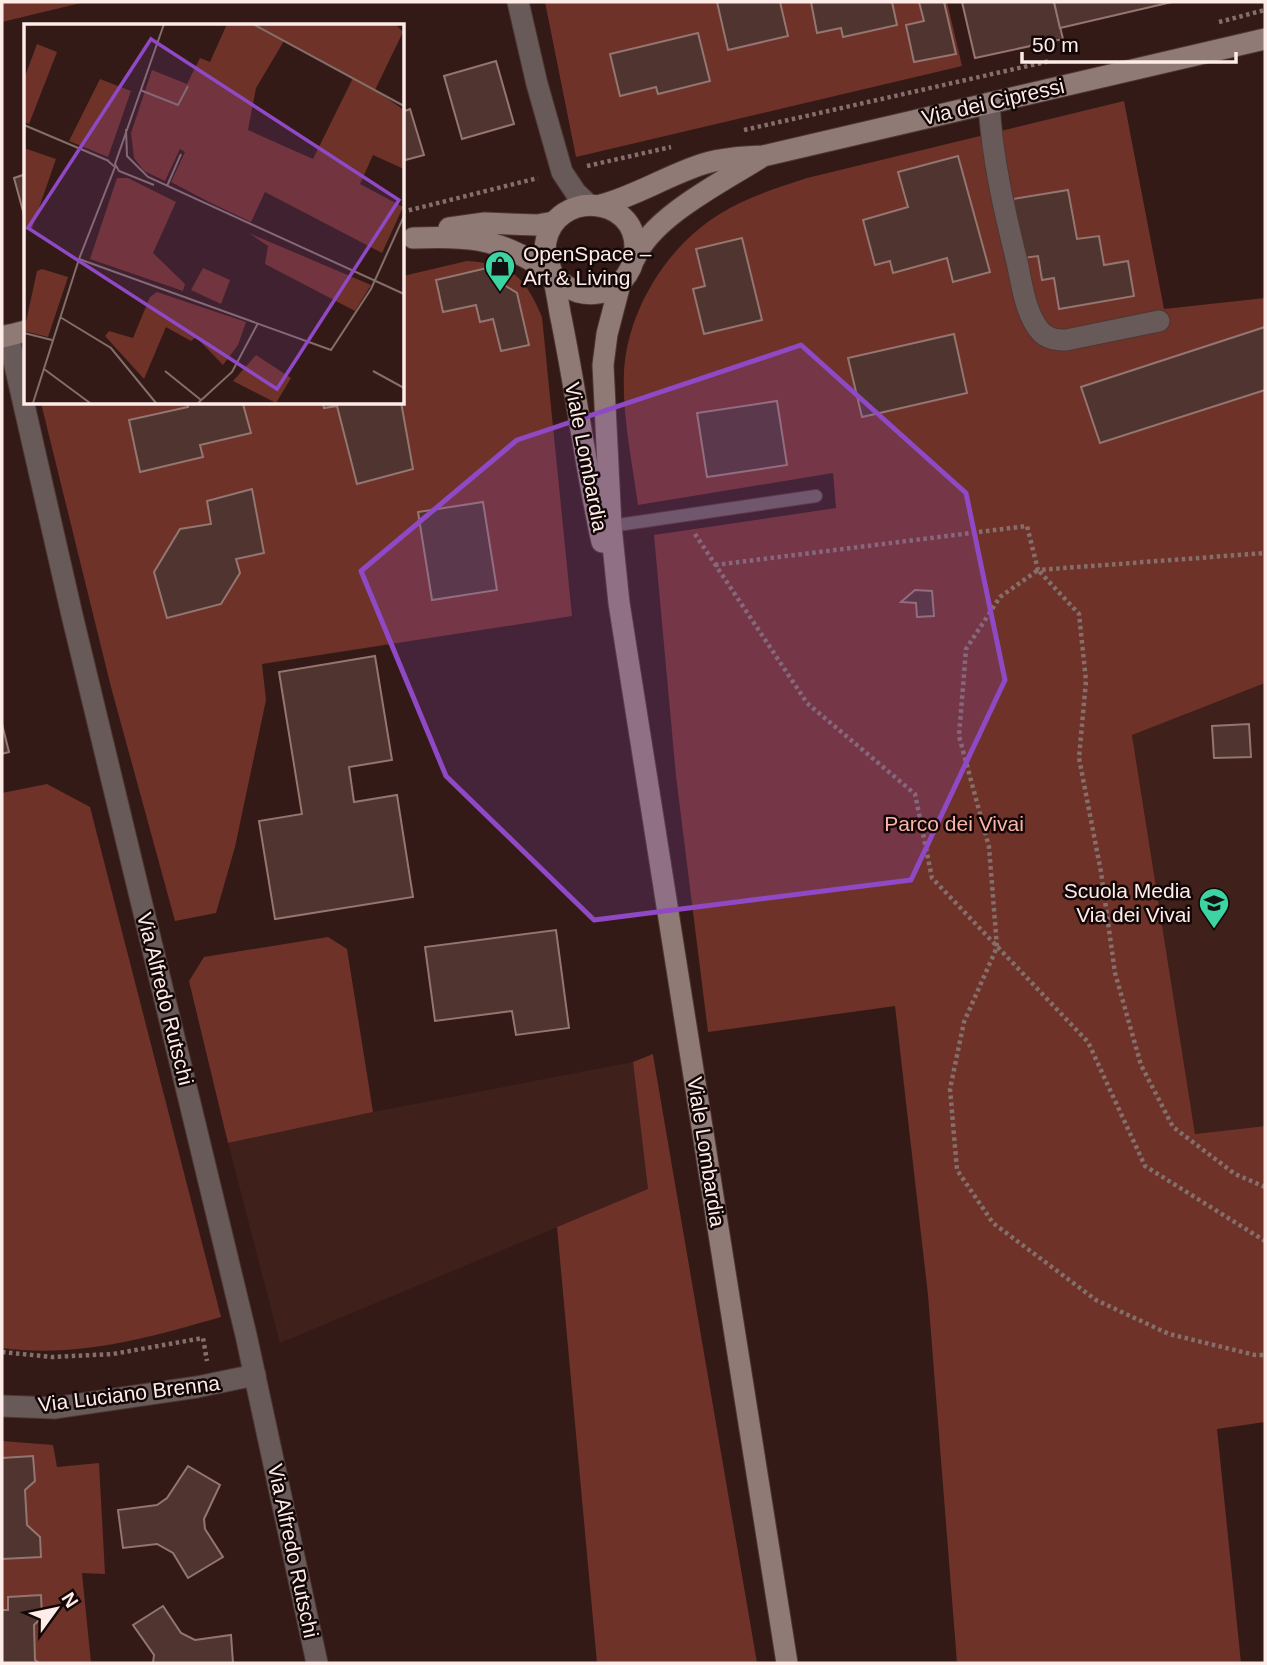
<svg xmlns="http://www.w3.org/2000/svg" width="1267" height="1665" font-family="Arial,sans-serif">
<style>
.built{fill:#3f201a}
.green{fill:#6e3229}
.building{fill:#4f342f;stroke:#947570;stroke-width:2}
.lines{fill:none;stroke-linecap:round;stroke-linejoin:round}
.lane-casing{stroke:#4f3733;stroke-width:14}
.street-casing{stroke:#4f3733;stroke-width:23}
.secondary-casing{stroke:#4f3733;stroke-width:23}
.path{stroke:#856f6b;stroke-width:4.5;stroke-dasharray:3.5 3.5;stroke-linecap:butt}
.lane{stroke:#685a58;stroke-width:12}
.street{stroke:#685a58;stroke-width:21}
.secondary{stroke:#8f7a76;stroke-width:21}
.marked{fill:#8f49c5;fill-opacity:0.2;stroke:#8f49c5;stroke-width:5;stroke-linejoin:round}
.labels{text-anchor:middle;stroke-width:5;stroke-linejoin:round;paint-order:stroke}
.street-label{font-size:21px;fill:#feece8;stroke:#130807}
.poi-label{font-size:21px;fill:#feece8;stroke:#130807;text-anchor:start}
.park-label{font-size:21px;fill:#f9b5a9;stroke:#130807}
.inset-road{fill:none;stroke:#846e6a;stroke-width:2}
.view{fill:#8f49c5;fill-opacity:0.15;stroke:#8f49c5;stroke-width:3.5}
.inset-edge{fill:none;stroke:#feece8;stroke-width:3.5}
</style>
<rect width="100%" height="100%" fill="#331a16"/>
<!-- built -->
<g class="built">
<path d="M1265 683V1126L1195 1134 1132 734Z"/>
<path d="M633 1062 649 1189 280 1343 228 1143 373 1112Z"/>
</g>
<!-- green -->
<g class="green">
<path d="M2 2H85L2 22Z"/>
<path d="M545 2H947L962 66 576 157Z"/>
<path d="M1124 101 1164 309 1265 298V683L1132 735 1195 1134 1265 1126V1422L1217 1429 1241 1663H957L928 1295 895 1006 708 1032 676 776 654 535 836 508 833 473 638 505C632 461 622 415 624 371 628 310 666 248 718 215 745 198 776 188 807 178Z"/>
<path d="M467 261C512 264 525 277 542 317L572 616 262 664 266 700 235 847 216 913 175 921 111 687 41 403 402 402 403 276Z"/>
<path d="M47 784 90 807 221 1317C148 1338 78 1358 2 1348V793Z"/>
<path d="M328 937 347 949 373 1112 228 1143 189 981 204 957Z"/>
<path d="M653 1054V1055L757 1663H597L557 1227 648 1189 633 1062Z"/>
<path d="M2 1441 53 1445 57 1467 99 1463 105 1574 82 1573 91 1663H2Z"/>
</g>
<!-- building -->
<g class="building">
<path d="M717 2H780L788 36 728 50Z"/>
<path d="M811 2H892L897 25 843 37 841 28 817 33Z"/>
<path d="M919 2H944L956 54 914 62 906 25 924 21Z"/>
<path d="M962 2H1054L1063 39 975 58Z"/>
<path d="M1054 2H1172L1060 28Z"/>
<path d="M698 33 710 81 658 94 656 87 620 96 610 54Z"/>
<path d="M496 61 514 124 462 139 444 76Z"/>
<path d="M410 109 424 155 402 161V112Z"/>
<path d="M958 156 990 272 953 282 947 258 893 273 890 261 875 265 863 220 908 207 898 172Z"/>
<path d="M26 174V222L14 178Z"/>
<path d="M1068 190 1077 239 1099 236 1104 265 1128 261 1134 296 1059 309 1054 278 1042 280 1038 256 1023 258 1013 199Z"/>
<path d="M742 238 762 320 704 334 693 289 705 286 696 249Z"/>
<path d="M487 268 488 275 517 293 529 345 501 351 493 319 480 322 476 305 443 312 436 280Z"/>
<path d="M1265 327V390L1100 443 1081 387Z"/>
<path d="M954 334 967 393 862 417 848 358Z"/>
<path d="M777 401 787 465 707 477 697 413Z"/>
<path d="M187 402H248L243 404 251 433 200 445 203 457 140 472 129 420 188 407Z"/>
<path d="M323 402H401L413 469 357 484 337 406 324 408Z"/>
<path d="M252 489 264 553 236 559 240 573 221 604 167 618 154 572 180 529 211 524 207 501Z"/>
<path d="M483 502 497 590 432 600 418 512Z"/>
<path d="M915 590 932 591 934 616 917 617 916 603 901 602Z"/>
<path d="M375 656 392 760 349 767 354 802 397 795 413 897 275 919 259 821 302 814 279 672Z"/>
<path d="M2 724 9 752 2 754Z"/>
<path d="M1249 724 1251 757 1214 758 1212 726Z"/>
<path d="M556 930 569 1028 516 1035 512 1011 435 1021 425 947Z"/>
<path d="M33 1456 35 1481 25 1490 27 1525 40 1537 41 1557 2 1559V1458Z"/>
<path d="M188 1466 220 1485 204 1519 205 1529 223 1557 188 1578 173 1553 157 1544 123 1548 118 1510 157 1505 167 1498Z"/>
<path d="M41 1595 42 1617 34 1625 35 1660 39 1663H2V1610H8V1597Z"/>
<path d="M163 1606 181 1633 195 1640 231 1635 233 1663H153L154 1655 133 1625Z"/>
</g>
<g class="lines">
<!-- lane casing -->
<g class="lane-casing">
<path id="lane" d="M611 526 816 496"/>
</g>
<!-- street casing -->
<g class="street-casing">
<g id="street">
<path d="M518 2 537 84 562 172 576 193 589 205"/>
<path d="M989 103C992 158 1004 209 1017 262 1022 284 1025 314 1041 332 1048 339 1056 340 1066 340L1159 321"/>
<path d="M8 335 72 615 246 1335 317 1663"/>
<path d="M2 1406 54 1408 197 1387 255 1375"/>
</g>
</g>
<!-- secondary casing -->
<g class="secondary-casing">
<g id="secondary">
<path d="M601 205C636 196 668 175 703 164 722 158 743 157 763 156L1265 39"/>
<path d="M449 228 485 223 537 225 554 222"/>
<path d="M413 238C466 236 493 237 539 265 553 274 563 287 578 292 593 296 611 293 622 281 631 271 635 261 635 248 636 195 556 190 546 241 543 254 550 264 553 276 556 288 558 301 560 313 576 389 585 466 602 542"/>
<path d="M635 258C652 217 722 182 760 158"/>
<path d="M620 284 607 334 603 365 611 526 619 603 787 1663"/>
<path d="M2 337 26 331"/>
</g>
</g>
<!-- path -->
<g class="path">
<path d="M1219 22 1265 10"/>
<path d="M744 130 1050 61"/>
<path d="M587 166 671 147"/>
<path d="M402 212 538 178"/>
<path d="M695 534 807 703 915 794 932 878 1088 1042 1145 1166 1265 1241"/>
<path d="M715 565 1027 526 1038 570 1265 553"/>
<path d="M1265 1187 1235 1174 1173 1127 1141 1065 1115 973 1101 872 1079 758 1086 681 1079 614 1038 570 1000 597 966 649 959 736 989 847 997 947 964 1022 950 1089 957 1170 993 1223 1096 1300 1169 1334 1255 1355H1265"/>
<path d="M2 1352 52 1357 113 1354 203 1338 207 1361"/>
</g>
<!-- lane -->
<use href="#lane" class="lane"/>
<!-- street -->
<use href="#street" class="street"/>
<!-- secondary -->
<use href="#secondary" class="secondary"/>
</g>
<!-- marked area -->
<path class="marked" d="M801 345 966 493 1005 680 911 880 594 920 446 776 361 571 517 440Z"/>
<!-- icons -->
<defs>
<g id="shop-pin" transform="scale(1.575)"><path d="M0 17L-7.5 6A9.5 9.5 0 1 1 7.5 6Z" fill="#3dd4a3" stroke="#130807"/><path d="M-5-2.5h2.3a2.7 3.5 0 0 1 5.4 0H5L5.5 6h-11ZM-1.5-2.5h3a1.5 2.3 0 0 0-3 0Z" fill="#111"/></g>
<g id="school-pin" transform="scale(1.575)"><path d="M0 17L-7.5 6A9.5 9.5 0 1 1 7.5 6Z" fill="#3dd4a3" stroke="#130807"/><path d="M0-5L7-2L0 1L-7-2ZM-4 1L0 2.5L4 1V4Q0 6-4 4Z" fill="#111"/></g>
</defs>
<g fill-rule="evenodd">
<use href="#shop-pin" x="500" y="266"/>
<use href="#school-pin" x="1214" y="903"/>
</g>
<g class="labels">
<!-- street labels -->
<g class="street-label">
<text transform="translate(993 102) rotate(-13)" y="7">Via dei Cipressi</text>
<text transform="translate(586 457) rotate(79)" y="7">Viale Lombardia</text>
<text transform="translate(165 999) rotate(76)" y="7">Via Alfredo Rutschi</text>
<text transform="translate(706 1152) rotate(81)" y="7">Viale Lombardia</text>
<text transform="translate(129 1394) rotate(-7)" y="7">Via Luciano Brenna</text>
<text transform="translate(293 1551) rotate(78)" y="7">Via Alfredo Rutschi</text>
</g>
<!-- poi labels -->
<g class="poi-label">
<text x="523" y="261">OpenSpace –<tspan x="523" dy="24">Art &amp; Living</tspan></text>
<text x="1191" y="898" text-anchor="end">Scuola Media<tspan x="1191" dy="24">Via dei Vivai</tspan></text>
</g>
<!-- park labels -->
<g class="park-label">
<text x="954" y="831">Parco dei Vivai</text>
</g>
</g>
<!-- overview -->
<g transform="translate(24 24)">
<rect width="380" height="380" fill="#331a16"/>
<path d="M203 0H371L379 8 351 66 380 86V145L349 131 336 160 379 183 358 229 241 168 227 198 185 178 147 158 161 128 156 125 141 157 120 147 110 134 107 109 128 46 163 60 176 34 186 38ZM260 17 329 54 289 135 224 106 232 64ZM13 20 33 28 5 100 0 98V55ZM76 55 107 67 84 133 45 117ZM0 124 32 135 7 207 0 205ZM93 154H104L152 178 129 229 161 260 159 267 66 235ZM225 209 347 261 331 287 241 240 244 222ZM179 244 206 256 197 280 167 266ZM18 245 44 253 24 313 0 307 13 247ZM133 268 222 298 214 321 199 341 172 313 167 317 142 303 120 355 81 312 85 307 109 314 126 273ZM232 331 267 354 252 379 209 357Z" fill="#6e3229" fill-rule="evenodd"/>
<path class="inset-road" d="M229 0 380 82M116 66 154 81 164 62M0 101 85 137M102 105 103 132 124 153 380 270M130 161 95 147 91 140 140 0M143 162 157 130M55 235 307 326 347 265 380 192M36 293 87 324 132 379M0 309 28 316M20 345 66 379M141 347 177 376M349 347 380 364M9 379 55 235 91 143 84 137M174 379 208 348 234 299"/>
<path class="view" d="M127 15 375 176 253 365 4 204Z"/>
<rect width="380" height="380" class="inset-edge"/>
</g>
<!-- border -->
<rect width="1267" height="1665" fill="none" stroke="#feece8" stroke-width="7"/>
<!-- north arrow -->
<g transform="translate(56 1609) rotate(57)" stroke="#130807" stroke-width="5" paint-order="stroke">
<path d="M0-5L12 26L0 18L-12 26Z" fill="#feece8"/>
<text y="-10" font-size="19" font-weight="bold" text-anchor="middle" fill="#feece8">N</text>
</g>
<!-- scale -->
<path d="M1022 52v10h214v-10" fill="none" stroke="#feece8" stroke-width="3.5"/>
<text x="1032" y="52" font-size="21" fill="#feece8" stroke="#130807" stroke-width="5" paint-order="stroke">50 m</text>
</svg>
